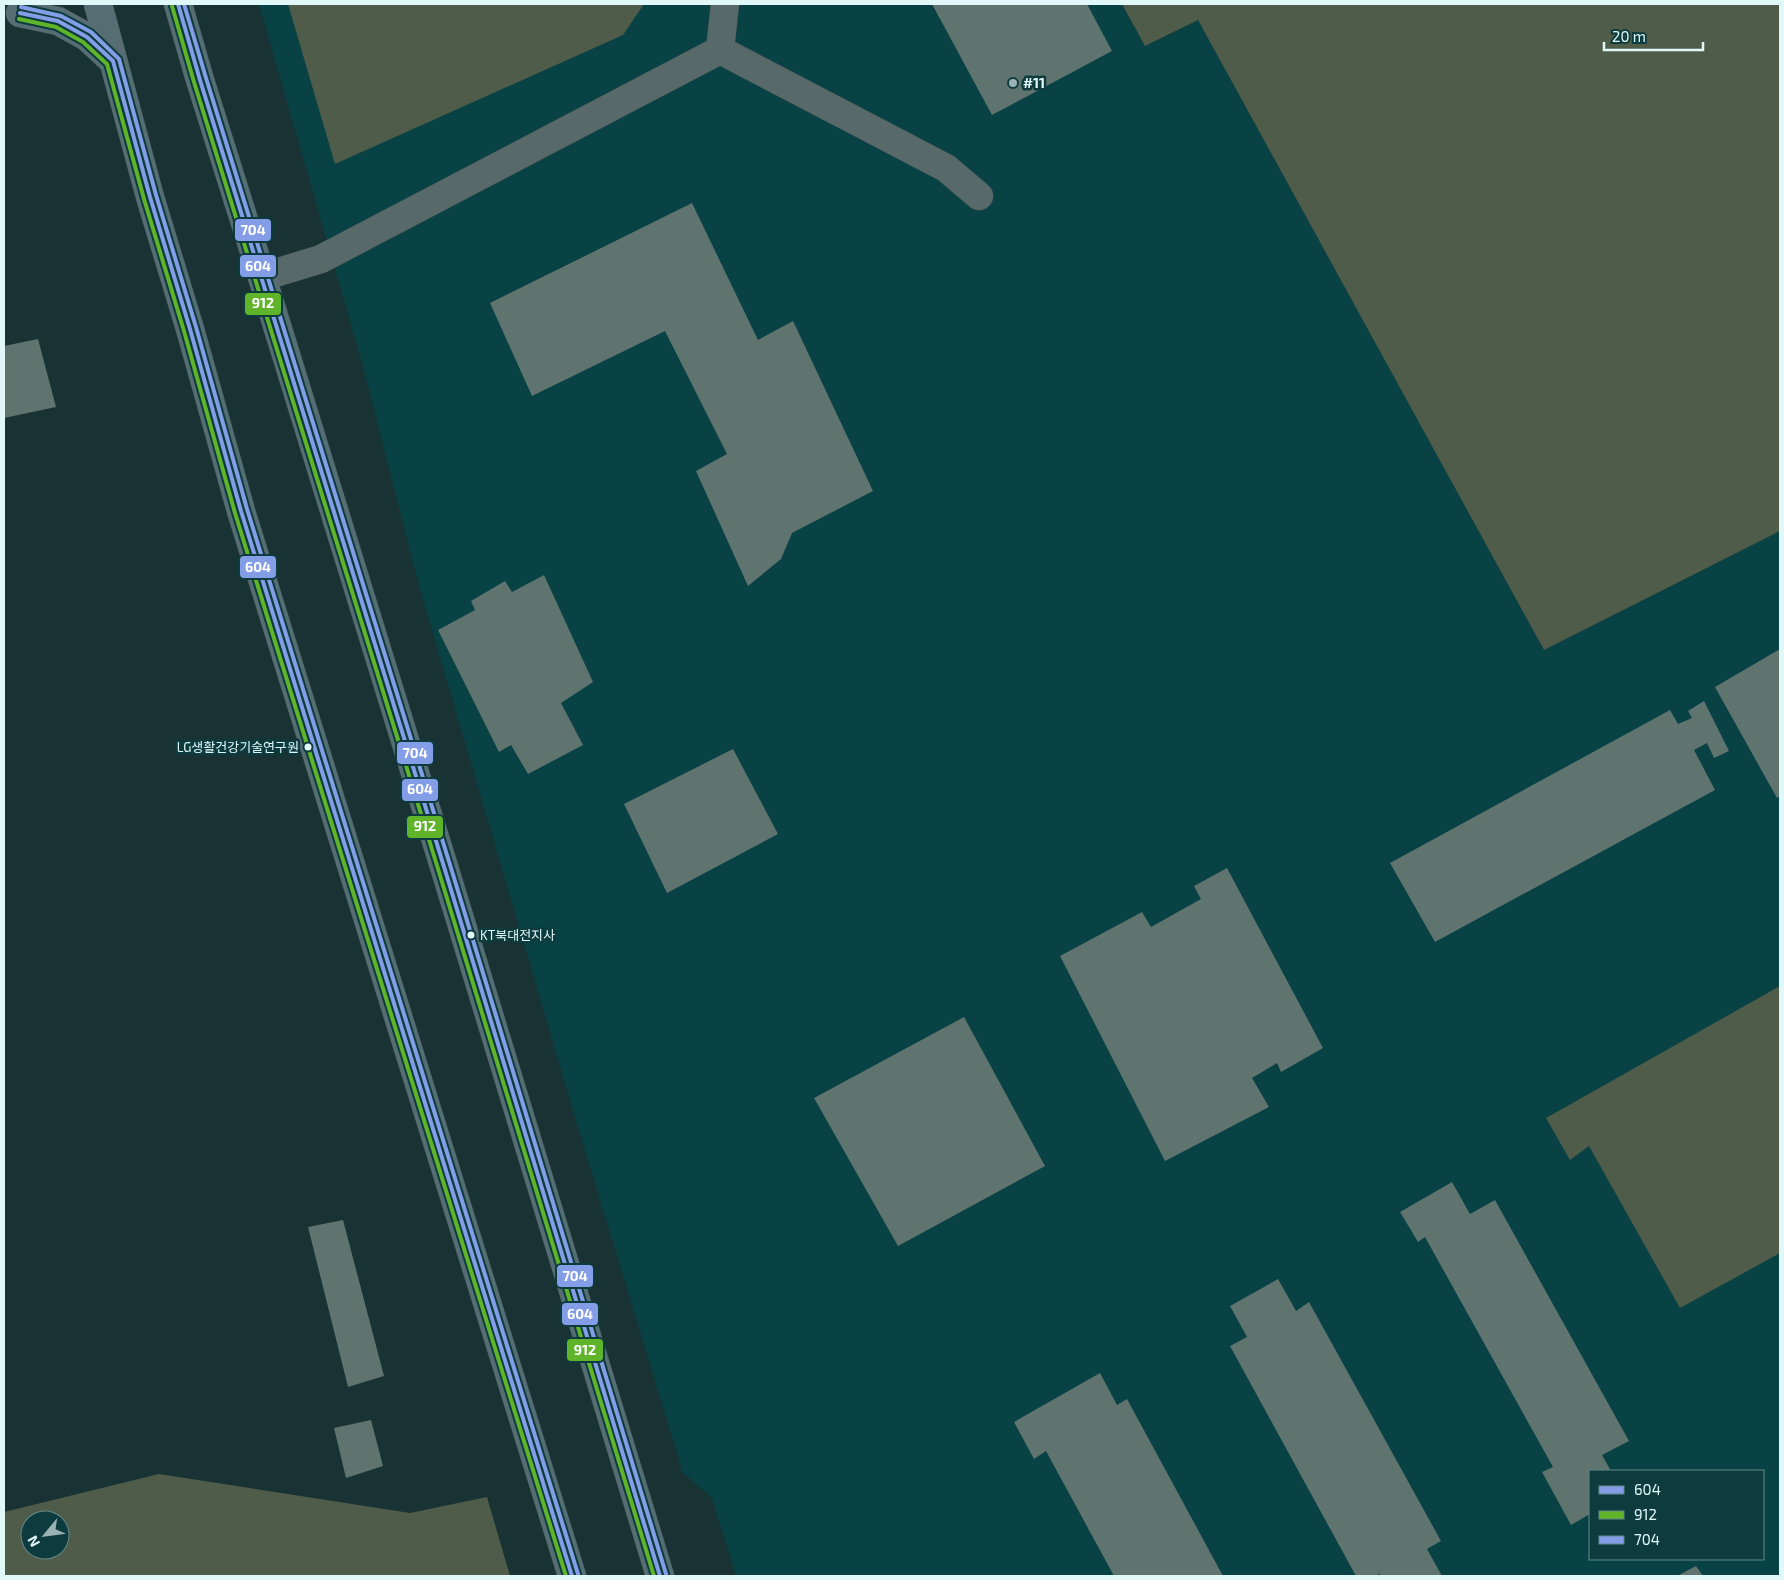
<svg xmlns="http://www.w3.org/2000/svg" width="1784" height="1580" font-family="'Exo 2','Noto Sans KR',sans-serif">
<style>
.built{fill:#084244;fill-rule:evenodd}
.green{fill:#4e5c49;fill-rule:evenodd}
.building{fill:#5f736f}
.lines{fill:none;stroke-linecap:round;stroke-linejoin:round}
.minor-casing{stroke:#3b4e4f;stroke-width:29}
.major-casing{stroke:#3b4e4f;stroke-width:29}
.minor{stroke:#576969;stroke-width:28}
.major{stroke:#566e73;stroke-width:28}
.bus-1-casing{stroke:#0e3c3e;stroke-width:8}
.bus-2-casing{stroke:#0e3c3e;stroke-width:8}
.bus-3-casing{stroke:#0e3c3e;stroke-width:8}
.bus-1{stroke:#839de6;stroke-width:4}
.bus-2{stroke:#5fb42a;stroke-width:4}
.bus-3{stroke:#839de6;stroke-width:4}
.poi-dot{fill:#9bb3b4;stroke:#0e3c3e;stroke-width:2}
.bus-dot{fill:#e1f8f9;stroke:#0e3c3e;stroke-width:2}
.labels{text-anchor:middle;stroke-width:5;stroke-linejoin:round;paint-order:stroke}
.bus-label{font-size:13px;fill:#e1f8f9;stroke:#0e3c3e;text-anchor:end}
.poi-label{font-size:14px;font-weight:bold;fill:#e1f8f9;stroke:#0e3c3e;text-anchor:start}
.line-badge{stroke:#0e3c3e;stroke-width:2}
.badge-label{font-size:14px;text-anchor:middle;font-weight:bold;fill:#fff}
</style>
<rect width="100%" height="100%" fill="#193233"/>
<!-- built -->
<path class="built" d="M259 4H1122L1145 46 1198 20 1544 650 1780 531V1576H736L712 1498 683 1473 572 1107 420 589 362 363ZM1590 1471H1763V1559H1590Z"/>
<!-- green -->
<g class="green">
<path d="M288 4H644L623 35 335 164Z"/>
<path d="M1122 4H1780V531L1544 650 1198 20 1145 46Z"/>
<path d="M1780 986V1253L1680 1308 1589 1146 1570 1160 1546 1118Z"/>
<path d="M159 1474 410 1513 487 1497 510 1576H4V1512ZM30 1520H60V1550H30Z"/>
</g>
<!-- building -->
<g class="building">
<path d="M932 4H1087L1112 51 992 115Z"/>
<path d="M692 203 758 340 793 321 873 491 792 533 781 559 748 586 696 471 727 454 665 331 532 396 490 303Z"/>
<path d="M38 339 56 407 4 418V346Z"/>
<path d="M544 575 593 682 561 703 583 745 528 774 511 745 499 752 438 630 475 610 471 601 505 581 512 592Z"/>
<path d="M1780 649V796L1777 798 1715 687Z"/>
<path d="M1704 701 1729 751 1714 758 1707 743 1694 750 1715 790 1435 942 1390 863 1670 710 1678 724 1692 718 1688 711Z"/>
<path d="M733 749 778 834 667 893 624 804Z"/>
<path d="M1227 868 1323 1048 1281 1072 1277 1063 1252 1078 1269 1107 1165 1161 1060 956 1142 912 1151 927 1201 899 1194 886Z"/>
<path d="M964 1017 1045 1166 898 1246 814 1098Z"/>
<path d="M1452 1182 1470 1214 1495 1200 1629 1441 1602 1455 1611 1471H1590V1514L1571 1525 1542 1472 1553 1467 1425 1237 1418 1242 1400 1212Z"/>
<path d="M343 1220 384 1376 348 1387 308 1227Z"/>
<path d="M1278 1279 1296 1311 1309 1302 1441 1541 1427 1549 1442 1576H1381L1380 1574 1374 1576H1356L1230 1346 1247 1337 1230 1306Z"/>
<path d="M1100 1373 1117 1405 1127 1399 1223 1576H1114L1046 1451 1034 1459 1014 1422Z"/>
<path d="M371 1420 383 1466 346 1478 334 1428Z"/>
<path d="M1696 1566 1703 1576H1677Z"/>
</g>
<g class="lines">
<!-- minor casing -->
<g class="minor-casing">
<g id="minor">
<path d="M720 50 946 168 979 196"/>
<path d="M720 50 725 4"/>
<path d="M262 277 321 259 720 50"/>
</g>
</g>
<!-- major casing -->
<g class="major-casing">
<g id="major">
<path d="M98 4 150 197 190 329 241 511 572 1576"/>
<path d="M178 4 200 80 262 277 445 870 660 1576"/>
<path d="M20 13 58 21 87 37 113 61"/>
</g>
</g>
<!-- minor -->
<use href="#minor" class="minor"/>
<!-- major -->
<use href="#major" class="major"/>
<!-- bus-1 casing -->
<g class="bus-1-casing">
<g id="bus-1">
<path d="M178 4 200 80 445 870 660 1576"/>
<path d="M20 13 58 21 87 37 113 61 150 197 190 329 241 511 572 1576"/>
</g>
</g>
<!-- bus-2 casing -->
<g class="bus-2-casing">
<g id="bus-2">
<path d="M172 6 194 82 439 872 654 1576"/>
<path d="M19 19 56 27 83 42 107 64 144 199 184 331 235 513 566 1576"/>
</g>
</g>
<!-- bus-3 casing -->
<g class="bus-3-casing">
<g id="bus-3">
<path d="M184 4 206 78 451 868 666 1574"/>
<path d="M21 7 61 16 91 32 119 59 156 195 196 327 247 509 578 1574"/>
</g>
</g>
<!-- bus-1 -->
<use href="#bus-1" class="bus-1"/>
<!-- bus-2 -->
<use href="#bus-2" class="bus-2"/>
<!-- bus-3 -->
<use href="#bus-3" class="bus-3"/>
</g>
<!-- markers -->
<circle class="poi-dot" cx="1013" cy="83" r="5"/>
<g class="bus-dot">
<circle cx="308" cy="747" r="4.5"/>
<circle cx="471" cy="935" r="4.5"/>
</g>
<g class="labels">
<!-- bus labels -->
<g class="bus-label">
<text x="299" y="752">LG생활건강기술연구원</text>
<text x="480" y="940" text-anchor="start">KT북대전지사</text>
</g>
<!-- poi labels -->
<g class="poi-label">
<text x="1023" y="88">#11</text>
</g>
</g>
<g class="line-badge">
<rect x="234" y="218" width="38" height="24" rx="5" fill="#839de6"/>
<rect x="239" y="254" width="38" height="24" rx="5" fill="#839de6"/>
<rect x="244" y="292" width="38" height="24" rx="5" fill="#5fb42a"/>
<rect x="239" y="555" width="38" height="24" rx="5" fill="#839de6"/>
<rect x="396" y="741" width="38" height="24" rx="5" fill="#839de6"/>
<rect x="401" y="778" width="38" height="24" rx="5" fill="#839de6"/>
<rect x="406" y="815" width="38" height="24" rx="5" fill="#5fb42a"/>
<rect x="556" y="1264" width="38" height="24" rx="5" fill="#839de6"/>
<rect x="561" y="1302" width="38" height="24" rx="5" fill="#839de6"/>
<rect x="566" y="1338" width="38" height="24" rx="5" fill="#5fb42a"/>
</g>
<g class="badge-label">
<text x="253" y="235">704</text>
<text x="258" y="271">604</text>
<text x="263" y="308">912</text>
<text x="258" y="572">604</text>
<text x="415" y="758">704</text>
<text x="420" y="794">604</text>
<text x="425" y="831">912</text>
<text x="575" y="1281">704</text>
<text x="580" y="1319">604</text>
<text x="585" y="1355">912</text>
</g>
<!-- border -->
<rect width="1784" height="1580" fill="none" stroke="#e1f8f9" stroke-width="10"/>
<!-- legend -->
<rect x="1589" y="1470" width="175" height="90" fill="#0e3c3e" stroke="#628789"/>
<rect x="1599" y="1486" width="25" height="8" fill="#839de6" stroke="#628789"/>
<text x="1634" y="1495" font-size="15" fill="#e1f8f9">604</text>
<rect x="1599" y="1511" width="25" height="8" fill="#5fb42a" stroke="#628789"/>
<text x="1634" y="1520" font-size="15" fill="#e1f8f9">912</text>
<rect x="1599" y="1536" width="25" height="8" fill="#839de6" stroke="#628789"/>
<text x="1634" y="1545" font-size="15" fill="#e1f8f9">704</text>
<!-- north arrow -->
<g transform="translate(45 1535) rotate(241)"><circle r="24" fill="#0e3c3e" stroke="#628789"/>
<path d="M0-4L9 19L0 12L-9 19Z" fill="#9bb3b4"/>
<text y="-8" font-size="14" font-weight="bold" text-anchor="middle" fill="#e1f8f9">N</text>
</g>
<!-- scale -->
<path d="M1604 42v8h99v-8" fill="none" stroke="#e1f8f9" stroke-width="2.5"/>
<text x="1612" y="42" font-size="15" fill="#e1f8f9" stroke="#0e3c3e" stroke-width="4" paint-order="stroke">20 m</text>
</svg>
